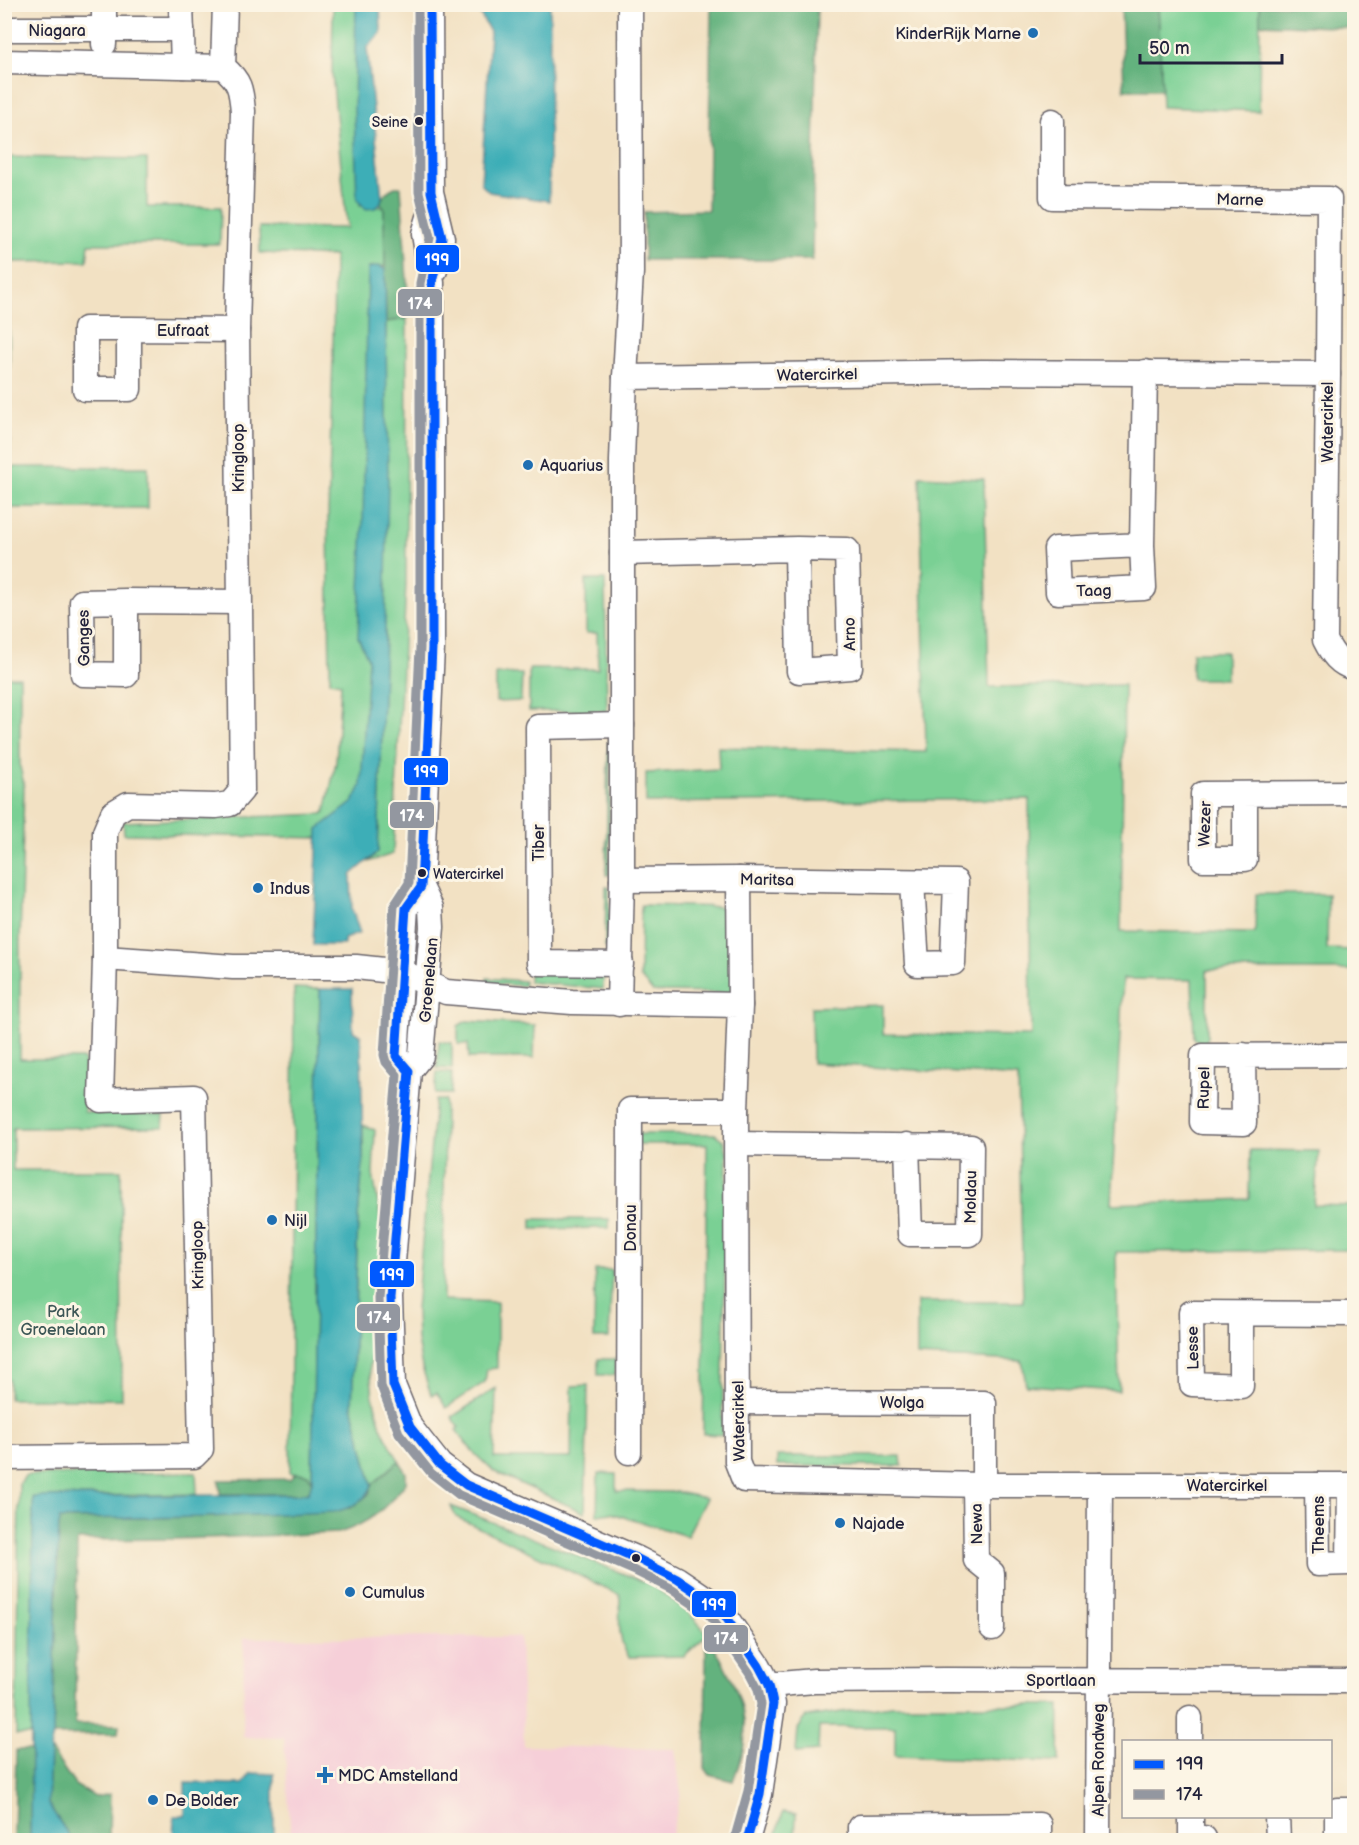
<svg xmlns="http://www.w3.org/2000/svg" width="1359" height="1845" font-family="'Balsamiq Sans',sans-serif">
<style>
.built{fill:#f6cfd8}
.green{fill:#7ad094;stroke:#4e7968;stroke-width:1.5}
.forest{fill:#63b27e;stroke:#426a5c;stroke-width:1.5}
.water{fill:#3daeb7;stroke:#306879;stroke-width:1.5}
.lines{fill:none;stroke-linecap:round;stroke-linejoin:round}
.minor-casing{stroke:#6b656b;stroke-width:27}
.minor{stroke:#fff;stroke-width:24}
.bus-1-casing{stroke:#fcf5e5;stroke-width:14}
.bus-2-casing{stroke:#fcf5e5;stroke-width:14}
.bus-1{stroke:#0059ff;stroke-width:9}
.bus-2{stroke:#9397a0;stroke-width:9}
.poi-dot{fill:#1f6fb2;stroke:#fcf5e5;stroke-width:2}
.bus-dot{fill:#22223b;stroke:#fcf5e5;stroke-width:2}
.labels{text-anchor:middle;stroke-width:6;stroke-linejoin:round;paint-order:stroke}
.bus-label{font-size:14px;fill:#22223b;stroke:#fcf5e5;text-anchor:end}
.street-label{font-size:16px;fill:#22223b;stroke:#fcf5e5}
.poi-label{font-size:16px;fill:#22223b;stroke:#fcf5e5;text-anchor:start}
.park-label{font-size:16px;fill:#3c5656;stroke:#fcf5e5}
.line-badge{stroke:#fcf5e5;stroke-width:2}
.badge-label{font-size:16px;text-anchor:middle;font-weight:bold;fill:#fff}
</style>
<rect width="100%" height="100%" fill="#fcf5e5"/>
<filter id="ink" filterUnits="userSpaceOnUse"><feTurbulence type="fractalNoise" baseFrequency=".0167" numOctaves="2"/><feDisplacementMap in="SourceGraphic" scale="12" xChannelSelector="R" yChannelSelector="G"/><feConvolveMatrix kernelMatrix="1 2 1 2 8 2 1 2 1" color-interpolation-filters="sRGB"/></filter>
<filter id="wash" filterUnits="userSpaceOnUse"><feTurbulence type="fractalNoise" baseFrequency=".008" numOctaves="4" result="noise"/><feDisplacementMap in="SourceGraphic" scale="24" xChannelSelector="R" yChannelSelector="G"/><feGaussianBlur stdDeviation="1.35" result="paint"/><feColorMatrix in="noise" values="0 0 0 0 0 0 0 0 0 0 0 0 0 0 0 0 0 1.4 0 .05"/><feComposite in="paint" operator="in"/></filter>
<g filter="url(#wash)">
<rect width="100%" height="100%" fill="#f2e1c3"/>
<!-- built -->
<path class="built" d="M520 1637 524 1746 675 1749 681 1794 670 1840H291L284 1738 243 1737 244 1638Z"/>
<!-- green -->
<g class="green">
<path d="M333 5H356L360 206 384 207 385 266 369 267 368 403 370 660 364 788 353 808 320 838 124 834 123 822 322 814 325 812 336 762 341 683 330 681 328 515 333 355 334 256 260 253 259 227 347 228 332 73Z"/>
<path d="M1158 5H1260L1259 111 1162 107Z"/>
<path d="M5 157 147 159V207H221L220 244H89L87 261 9 262 10 467H148V508H8V677H20V767L24 784 20 944V1059H84V1112L164 1115 163 1127 13 1128V1170H121L122 1399H9V1380H5Z"/>
<path d="M407 319 406 584 393 854 368 862 378 852 385 634 386 322Z"/>
<path d="M920 476 984 479 989 687 1124 685 1121 931 1255 933 1256 894H1328L1327 949 1354 950V970H1207V1048L1194 1038 1192 980 1123 979 1111 1204 1249 1199 1250 1150 1319 1151 1314 1205 1354 1206V1250L1116 1252 1119 1391 1026 1385 1022 1361 917 1356V1302H1023L1018 1077 812 1063 811 1007 883 1005V1034L1031 1036 1029 799 646 803V773L719 769 718 747 926 752Z"/>
<path d="M586 580H605L607 711H529V669H598L597 633H586Z"/>
<rect x="1192" y="652" width="34" height="27"/>
<path d="M496 674H522L521 701 496 702Z"/>
<path d="M608 742H610L609 875H606Z"/>
<path d="M606 886 609 887V947H605Z"/>
<path d="M641 905 732 907 733 993 653 992 640 977Z"/>
<path d="M529 971 604 972 603 989 529 982Z"/>
<path d="M487 978 524 981V986L487 983Z"/>
<path d="M294 988 320 989 312 1483 308 1474 290 1473Z"/>
<path d="M466 1021 535 1025 534 1058H469L468 1044H458V1026Z"/>
<path d="M439 1041 452 1043V1069L437 1068Z"/>
<path d="M437 1072 452 1073 451 1094H435Z"/>
<path d="M435 1100H445L443 1300 497 1302V1368L487 1369 485 1382 446 1408 437 1393 431 1395 422 1367 417 1340 416 1309Z"/>
<path d="M363 1125 375 1130 373 1174 391 1281 379 1311 370 1366 373 1397 381 1427 399 1461 372 1485 352 1406 358 1217 363 1163Z"/>
<path d="M636 1134H715L724 1141 727 1152 722 1435 703 1434 707 1144H636Z"/>
<path d="M532 1219H609V1228L532 1229Z"/>
<path d="M595 1270H612L609 1338H594Z"/>
<rect x="598" y="1359" width="17" height="16"/>
<path d="M588 1385 585 1513 493 1471 475 1454 456 1431 459 1427 452 1417 496 1388 494 1458H571L572 1386Z"/>
<path d="M777 1456H901L902 1466H777Z"/>
<path d="M196 1472 197 1494 33 1497 32 1735H16L19 1484 26 1475Z"/>
<path d="M598 1473 616 1474V1491L677 1492 706 1498 687 1536 611 1513 597 1515Z"/>
<path d="M451 1506 652 1585 688 1612 708 1634 684 1656 629 1657C616 1638 620 1617 620 1595L456 1517Z"/>
<path d="M892 1705H1060L1059 1762 895 1756V1727H819L818 1751 796 1753 798 1729 806 1717Z"/>
<path d="M783 1812 796 1814 795 1840H775Z"/>
</g>
<!-- forest -->
<g class="forest">
<path d="M711 5H817L812 260H644V212L708 210Z"/>
<path d="M1121 5H1158L1162 90H1124Z"/>
<path d="M1260 5H1354V28L1260 24Z"/>
<path d="M395 187H401L408 297 407 319 386 322 384 207 380 204C382 196 387 190 395 187Z"/>
<path d="M399 1461 406 1473V1483C385 1509 372 1522 339 1533L176 1539 77 1540 75 1724 119 1725 118 1734 53 1735 59 1519 205 1517 351 1508 369 1494 372 1485Z"/>
<path d="M296 1473 308 1474 312 1483 309 1492 298 1494H220L219 1480 290 1479Z"/>
<path d="M710 1639C730 1674 753 1713 742 1754 740 1763 736 1772 733 1781L710 1775 705 1768 706 1643Z"/>
<path d="M50 1749 75 1785 95 1797 110 1794 109 1840H72L48 1804Z"/>
<path d="M16 1750H32L30 1840H14Z"/>
</g>
<!-- water -->
<g class="water">
<path d="M356 5H380L381 33 367 48 382 198 380 204 375 208 366 209 357 200 354 108Z"/>
<path d="M471 5H550L549 201 489 192 481 184 490 32 481 16Z"/>
<path d="M378 266 385 269 388 478 385 634 378 852 351 875 352 909 360 933 344 939V945H313L318 829 353 802 361 786 368 659 358 637 363 524 368 268Z"/>
<path d="M320 989H352L353 1031 361 1036 363 1163 358 1217 352 1406 372 1485C366 1502 351 1508 334 1512L205 1517 59 1519 53 1735 50 1749 48 1804 72 1840H30L33 1497 298 1494 309 1492 312 1482Z"/>
<path d="M251 1773 274 1774V1840H173L174 1816H185V1783L243 1784Z"/>
</g>
</g>
<g filter="url(#ink)">
<g class="lines">
<!-- minor casing -->
<g class="minor-casing">
<g id="minor">
<path d="M104 4V44"/>
<path d="M181 4 183 66"/>
<path d="M430 4 431 192 442 238 435 270"/>
<path d="M10 29H182"/>
<path d="M4 62 223 67C240 81 241 89 243 111L237 330 242 790 230 804 216 806 128 804 113 813 105 832V958L101 1100 194 1097 201 1449 194 1456 4 1458"/>
<path d="M223 67 225 4"/>
<path d="M1052 121V197L1329 199 1328 374"/>
<path d="M433 204 424 234 432 283V648L421 887 431 908 432 927 421 1056 409 1071 390 1298 393 1385 410 1427 440 1465 466 1485 638 1559 677 1579 717 1606 723 1613 759 1666 769 1685 773 1704 760 1794 747 1840"/>
<path d="M129 329H85V389H129V329L237 330"/>
<path d="M625 377 631 272 630 4"/>
<path d="M1142 545 1056 549 1058 592 1144 588 1142 545 1145 372"/>
<path d="M622 553 797 549 847 550 850 667 799 671 797 549"/>
<path d="M126 601 82 602 83 674 126 675V601L239 602"/>
<path d="M1245 794V859H1203V794L1354 793"/>
<path d="M739 879 740 1005"/>
<path d="M622 880 739 879 956 882 953 963 917 964 912 882"/>
<path d="M105 958 233 967H356L402 972 446 992 572 1002 740 1005 736 1110 737 1462 744 1480 984 1485H1354"/>
<path d="M621 964 539 963 538 727 622 725"/>
<path d="M619 1004 622 880V461L625 377 982 372 1328 374 1325 640C1332 654 1339 664 1354 668"/>
<path d="M1243 1055 1244 1123 1202 1122 1203 1056 1354 1055"/>
<path d="M409 1071 396 1056 406 908 421 887"/>
<path d="M737 1144 971 1147 970 1234H910L907 1145"/>
<path d="M1241 1314V1386L1192 1384 1191 1313 1354 1314"/>
<path d="M737 1402 984 1403V1485"/>
<path d="M629 1452 630 1110H736"/>
<path d="M975 1485 976 1560 992 1573V1628"/>
<path d="M1317 1485 1318 1564 1349 1563 1350 1485"/>
<path d="M769 1685 814 1681 946 1680 1354 1681"/>
<path d="M1190 1718V1742"/>
<path d="M1191 1816V1839L1204 1838V1840"/>
<path d="M1277 1816 1278 1840"/>
<path d="M860 1840V1827L1039 1825V1840"/>
<path d="M1098 1840 1100 1485"/>
<path d="M1337 1840V1810H1354"/>
</g>
</g>
<!-- minor -->
<use href="#minor" class="minor"/>
<!-- bus-1 casing -->
<g class="bus-1-casing">
<path id="bus-1" d="M430 4 431 192 442 238 432 283V648L421 887 406 908 396 1056 409 1071 390 1298 393 1385 410 1427 440 1465 466 1485 638 1559 677 1579 717 1606 723 1613 759 1666 769 1685 773 1704 760 1794 747 1840"/>
</g>
<!-- bus-2 casing -->
<g class="bus-2-casing">
<path id="bus-2" d="M418 4 419 192 430 238 420 283V648L409 883 394 906 384 1055 386 1062 397 1075 378 1298 381 1386 399 1433 431 1473 459 1495 633 1570 671 1589 709 1615 713 1620 749 1672 758 1689 761 1704 748 1791 735 1837"/>
</g>
<!-- bus-1 -->
<use href="#bus-1" class="bus-1"/>
<!-- bus-2 -->
<use href="#bus-2" class="bus-2"/>
</g>
</g>
<!-- markers -->
<g class="poi-dot">
<circle cx="1033" cy="33" r="6"/>
<circle cx="528" cy="465" r="6"/>
<circle cx="258" cy="888" r="6"/>
<circle cx="272" cy="1220" r="6"/>
<circle cx="840" cy="1523" r="6"/>
<circle cx="350" cy="1592" r="6"/>
<path d="M322 1766h6v6h6v6h-6v6h-6v-6h-6v-6h6z"/>
<circle cx="153" cy="1800" r="6"/>
</g>
<g class="bus-dot">
<circle cx="419" cy="121" r="5"/>
<circle cx="422" cy="873" r="5"/>
<circle cx="636" cy="1558" r="5"/>
</g>
<g class="labels">
<!-- bus labels -->
<g class="bus-label">
<text x="408" y="127">Seine</text>
<text x="433" y="879" text-anchor="start">Watercirkel</text>
</g>
<!-- street labels -->
<g class="street-label">
<text x="57" y="36">Niagara</text>
<text transform="translate(1240 199) rotate(1)" y="6">Marne</text>
<text x="183" y="336">Eufraat</text>
<text transform="translate(817 374) rotate(-1)" y="6">Watercirkel</text>
<text transform="translate(1327 422) rotate(-90)" y="6">Watercirkel</text>
<text transform="translate(238 458) rotate(-90)" y="6">Kringloop</text>
<text transform="translate(1094 590) rotate(-2)" y="6">Taag</text>
<text transform="translate(849 634) rotate(-91)" y="6">Arno</text>
<text transform="translate(83 638) rotate(-91)" y="6">Ganges</text>
<text transform="translate(1204 824) rotate(-88)" y="6">Wezer</text>
<text transform="translate(538 843) rotate(-90)" y="6">Tiber</text>
<text transform="translate(767 879) rotate(1)" y="6">Maritsa</text>
<text transform="translate(428 980) rotate(-85)" y="6">Groenelaan</text>
<text transform="translate(1203 1088) rotate(-89)" y="6">Rupel</text>
<text transform="translate(970 1197) rotate(-89)" y="6">Moldau</text>
<text transform="translate(630 1228) rotate(-90)" y="6">Donau</text>
<text transform="translate(197 1255) rotate(-91)" y="6">Kringloop</text>
<text transform="translate(1192 1348) rotate(-91)" y="6">Lesse</text>
<text x="902" y="1408">Wolga</text>
<text transform="translate(738 1421) rotate(-91)" y="6">Watercirkel</text>
<text x="1227" y="1491">Watercirkel</text>
<text transform="translate(976 1524) rotate(-91)" y="6">Newa</text>
<text transform="translate(1318 1525) rotate(-90)" y="6">Theems</text>
<text x="1061" y="1686">Sportlaan</text>
<text transform="translate(1098 1760) rotate(-90)" y="6">Alpen Rondweg</text>
</g>
<!-- poi labels -->
<g class="poi-label">
<text x="1021" y="39" text-anchor="end">KinderRijk Marne</text>
<text x="540" y="471">Aquarius</text>
<text x="270" y="894">Indus</text>
<text x="284" y="1226">Nijl</text>
<text x="852" y="1529">Najade</text>
<text x="362" y="1598">Cumulus</text>
<text x="338" y="1781">MDC Amstelland</text>
<text x="165" y="1806">De Bolder</text>
</g>
<!-- park labels -->
<g class="park-label">
<text x="63" y="1317">Park<tspan x="63" dy="18">Groenelaan</tspan></text>
</g>
</g>
<g class="line-badge">
<rect x="415" y="244" width="45" height="29" rx="6" fill="#0059ff"/>
<rect x="397" y="288" width="46" height="29" rx="6" fill="#9397a0"/>
<rect x="403" y="757" width="46" height="29" rx="6" fill="#0059ff"/>
<rect x="389" y="801" width="46" height="28" rx="6" fill="#9397a0"/>
<rect x="369" y="1260" width="46" height="28" rx="6" fill="#0059ff"/>
<rect x="356" y="1303" width="45" height="29" rx="6" fill="#9397a0"/>
<rect x="691" y="1590" width="46" height="28" rx="6" fill="#0059ff"/>
<rect x="703" y="1624" width="46" height="29" rx="6" fill="#9397a0"/>
</g>
<g class="badge-label">
<text x="437" y="265">199</text>
<text x="420" y="309">174</text>
<text x="426" y="777">199</text>
<text x="412" y="821">174</text>
<text x="392" y="1280">199</text>
<text x="379" y="1323">174</text>
<text x="714" y="1610">199</text>
<text x="726" y="1644">174</text>
</g>
<!-- margin -->
<rect width="1359" height="1845" fill="none" stroke="#fcf5e5" stroke-width="24"/>
<!-- legend -->
<rect x="1122" y="1740" width="210" height="78" fill="#fcf5e5" stroke="#a5a1a1" stroke-width="1.5"/>
<rect x="1134" y="1760" width="30" height="9" fill="#0059ff" stroke="#a5a1a1" stroke-width="1.5"/>
<text x="1176" y="1770" font-size="18" fill="#22223b">199</text>
<rect x="1134" y="1790" width="30" height="9" fill="#9397a0" stroke="#a5a1a1" stroke-width="1.5"/>
<text x="1176" y="1800" font-size="18" fill="#22223b">174</text>
<!-- scale -->
<path d="M1140 54v9h142v-9" fill="none" stroke="#22223b" stroke-width="3"/>
<text x="1149" y="54" font-size="18" fill="#22223b" stroke="#fcf5e5" stroke-width="4.5" paint-order="stroke">50 m</text>
</svg>
